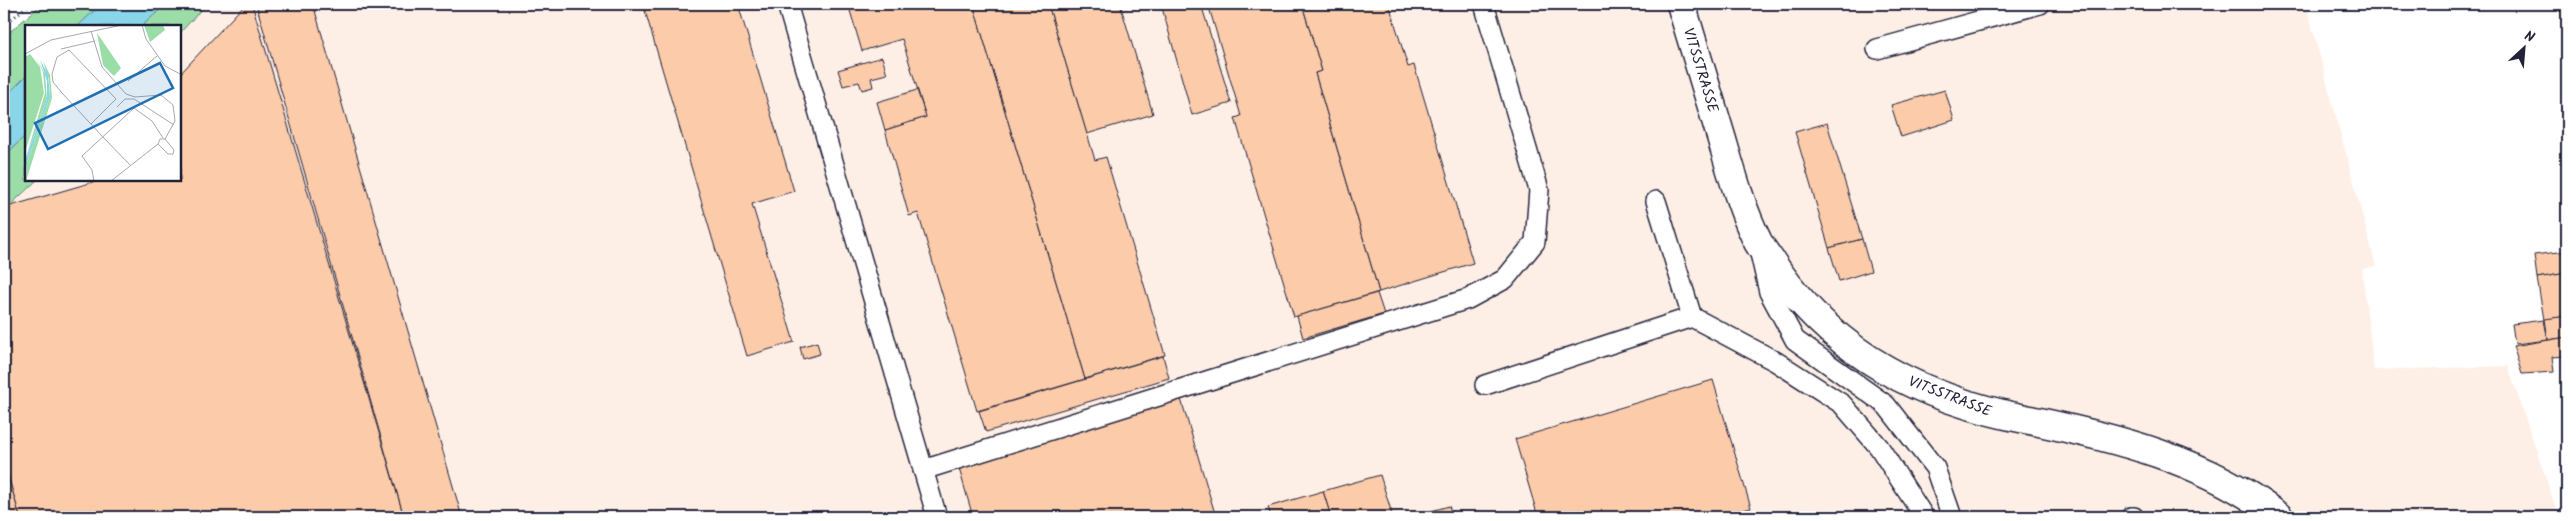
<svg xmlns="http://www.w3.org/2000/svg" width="2571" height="521" font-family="Kalam,sans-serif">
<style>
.built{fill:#feefe6}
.green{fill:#9bdda7;stroke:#5e8071}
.water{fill:#89d6e8;stroke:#608ea3}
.building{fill:#fbcbaa;stroke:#22223b}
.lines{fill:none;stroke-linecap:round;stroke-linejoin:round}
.lane-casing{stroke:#22223b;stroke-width:22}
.street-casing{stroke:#22223b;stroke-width:31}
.path{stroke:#22223b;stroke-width:3;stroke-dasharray:1 4;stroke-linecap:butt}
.lane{stroke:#fff;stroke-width:19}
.street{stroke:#fff;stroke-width:28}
.labels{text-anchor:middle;stroke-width:4;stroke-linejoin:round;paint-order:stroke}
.street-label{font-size:15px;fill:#22223b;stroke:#fff}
.inset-road{fill:none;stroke:#a7a7b1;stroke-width:1}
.view{fill:#1f6fb2;fill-opacity:0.15;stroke:#1f6fb2;stroke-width:2.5}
.inset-edge{fill:none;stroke:#22223b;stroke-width:2.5}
</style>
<rect width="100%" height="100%" fill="#fff"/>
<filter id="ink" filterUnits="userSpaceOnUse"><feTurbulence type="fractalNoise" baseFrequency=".02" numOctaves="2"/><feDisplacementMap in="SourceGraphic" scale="10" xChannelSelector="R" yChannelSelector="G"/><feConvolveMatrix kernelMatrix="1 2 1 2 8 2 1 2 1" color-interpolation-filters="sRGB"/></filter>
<g filter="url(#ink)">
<!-- built -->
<path class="built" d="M206 4H2306L2376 266 2362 269 2374 370 2508 366 2559 517H4V211L37 180H180V33Z"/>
<!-- green -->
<g class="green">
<path d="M42 4H101L78 26H26V76L4 98V37Z"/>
<path d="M166 4H206L180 33V26H142Z"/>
<path d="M26 135V180H37L4 211V156Z"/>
</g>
<!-- water -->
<g class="water">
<path d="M101 4H166L142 26H78Z"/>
<path d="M26 76V135L4 156V98Z"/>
</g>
<!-- building -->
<g class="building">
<path d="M245 4H252L404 517H20L4 462V211L7 207 100 180H180V74Z"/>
<path d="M256 4H313L462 517H404Z"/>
<path d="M643 4H738L794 191 752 204 794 342 747 356Z"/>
<path d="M848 4H973L1085 379 977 411 918 213 909 216 885 130 926 117 902 39 862 51Z"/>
<path d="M973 4H1048L1095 160 1106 157 1165 355 1085 379Z"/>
<path d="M1048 4H1120L1153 114 1087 134Z"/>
<path d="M1161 4H1201L1231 103 1192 115Z"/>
<path d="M1208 4H1302L1322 71 1315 73 1379 292 1294 317 1235 118 1241 116Z"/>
<path d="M1302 4H1389L1408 67 1414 65 1473 263 1379 292 1315 73 1322 71Z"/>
<path d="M882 57 887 74 871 78 873 87 862 90 859 82 843 86 838 70Z"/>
<path d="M917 90 926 117 885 130 877 102Z"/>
<path d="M1945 90 1954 120 1901 137 1891 105Z"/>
<path d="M1827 123 1862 239 1829 248 1795 132Z"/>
<path d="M1862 239 1871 271 1839 281 1829 248Z"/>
<path d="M2567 251V273L2537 278 2534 255Z"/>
<path d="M2567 273V316L2544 320 2537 278Z"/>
<path d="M1377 293 1384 314 1303 338 1297 316Z"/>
<path d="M2567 316V337L2548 340 2545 319Z"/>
<path d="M2544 320 2548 340 2515 344 2512 324Z"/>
<path d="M2567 337V356L2552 357 2554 372 2522 374 2513 346Z"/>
<path d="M817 342 820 354 803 359 800 347Z"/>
<path d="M1163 356 1169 378 986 432 979 411Z"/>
<path d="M1713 380 1751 508 1717 517H1538L1515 439Z"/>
<path d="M1181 399 1216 517H973L958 465Z"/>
<path d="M4 462 20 517H4Z"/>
<path d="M1380 475 1393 517H1331L1323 491Z"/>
<path d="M1323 491 1331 517H1271L1268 507Z"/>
<path d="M1449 506 1453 517H1410Z"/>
</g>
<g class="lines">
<!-- lane casing -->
<g class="lane-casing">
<g id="lane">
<path d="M787 4 937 517"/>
<path d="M1877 49 2040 4"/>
<path d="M1656 201 1692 317"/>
<path d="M1760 253 1769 292 1795 340 1886 405 1935 468 1952 517"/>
<path d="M1485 385 1692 317 1775 361 1842 404 1879 447 1924 517"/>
<path d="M923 470 1468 299 1505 279 1535 242 1539 190 1484 4"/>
<path d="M2131 517H2134"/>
</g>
</g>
<!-- street casing -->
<g class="street-casing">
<path id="street" d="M1681 4C1695 49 1708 95 1722 140 1732 174 1742 210 1758 242 1763 251 1771 261 1777 270 1837 356 1923 399 2025 419 2112 437 2208 460 2279 517"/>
</g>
<!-- path -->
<path class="path" d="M4 26 29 4"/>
<!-- lane -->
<use href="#lane" class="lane"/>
<!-- street -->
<use href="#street" class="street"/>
</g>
</g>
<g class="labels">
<!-- street labels -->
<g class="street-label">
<text transform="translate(1701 70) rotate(73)" y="5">VITSSTRASSE</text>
<text transform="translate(1950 396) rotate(21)" y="5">VITSSTRASSE</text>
</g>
</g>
<!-- overview -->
<g transform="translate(25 25)">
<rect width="156" height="156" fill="#fff"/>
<path d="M119 0H138L140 5 125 17ZM72 8 96 43 89 51 78 40ZM5 29 15 42 19 68 0 127V32ZM11 33 20 49 22 74 0 136 20 68 18 47ZM18 36 25 50 27 73 1 156 2 137 25 72 24 55Z" fill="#9bdda7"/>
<path d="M15 35 23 49 25 72 2 137 0 156V136L22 74V56Z" fill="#89d6e8"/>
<path class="inset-road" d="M117 0 121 14 140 41 157 50M66 6 77 42 101 69 110 72 136 70 148 80 150 96 140 114M36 24 70 16M0 29 26 15 97 0M103 56 132 31M92 82 100 74H109L149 100M66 99 91 74 44 25 32 32 27 49 28 57 37 68 78 112 106 141M135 114H140L149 125 148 129H143L133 119ZM69 156 67 145 57 131 109 83 127 96 138 113M86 156 133 119"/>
<path class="view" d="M135 38 148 63 23 124 10 98Z"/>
<rect width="156" height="156" class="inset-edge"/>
</g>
<!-- margin -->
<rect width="2571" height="521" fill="none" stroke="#fff" stroke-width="20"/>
<rect x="10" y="10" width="2551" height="501" fill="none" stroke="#22223b" stroke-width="2" filter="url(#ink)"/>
<!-- north arrow -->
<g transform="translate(2524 48) rotate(26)" stroke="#ffffff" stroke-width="4" paint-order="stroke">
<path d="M0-4L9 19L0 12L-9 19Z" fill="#22223b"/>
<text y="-8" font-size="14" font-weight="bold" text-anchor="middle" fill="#22223b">N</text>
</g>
</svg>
